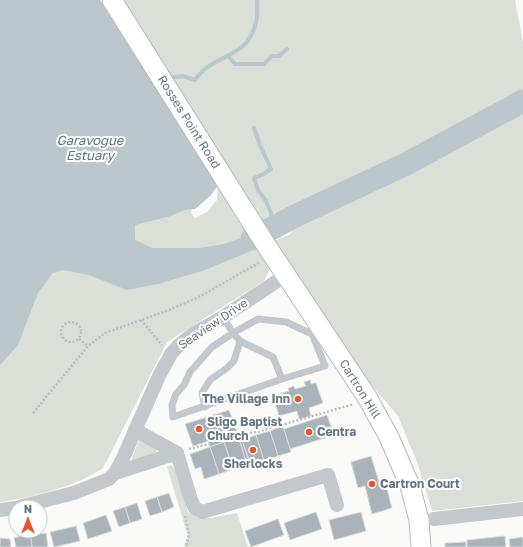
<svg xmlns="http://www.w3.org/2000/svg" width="523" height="547" font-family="'Golos Text',sans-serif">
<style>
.green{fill:#dadfd7;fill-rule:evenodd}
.water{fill:#bbc7cb}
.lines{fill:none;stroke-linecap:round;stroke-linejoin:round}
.stream{stroke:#bbc7cb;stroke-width:4}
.river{stroke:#bbc7cb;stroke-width:23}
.building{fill:#aab3b9;stroke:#dcdcda}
.secondary-casing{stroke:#b3babf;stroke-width:21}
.path{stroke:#bbbfc2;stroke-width:2.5;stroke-dasharray:2 2;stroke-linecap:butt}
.service{stroke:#c3c8cc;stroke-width:7}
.minor{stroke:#c3c8cc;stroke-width:14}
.secondary{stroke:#fff;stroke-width:19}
.poi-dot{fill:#e4572e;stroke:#fff;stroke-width:1.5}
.labels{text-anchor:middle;stroke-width:4;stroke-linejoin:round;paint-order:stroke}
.street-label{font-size:12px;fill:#657683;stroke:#fff}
.poi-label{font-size:12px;font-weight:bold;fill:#657683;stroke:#fff;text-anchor:start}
.water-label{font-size:13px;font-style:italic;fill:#60757c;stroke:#fff}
</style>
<rect width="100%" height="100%" fill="#fafaf8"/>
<!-- green -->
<g class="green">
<path d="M0 0H100L271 266 264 281 167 342 103 468C75 487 33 497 0 502ZM218 186 217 200 207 212 195 218 191 213 192 209H195L210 196Z"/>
<path d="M119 0H515L523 42V96L402 165 383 172 364 181 354 183 345 189 311 201 305 207 294 212 292 215H287L264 229Z"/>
<path d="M523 108V501L432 511 418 465 398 416 373 387 295 274 273 241 289 235 296 224 357 197 380 189 397 176 442 153Z"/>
<path d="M139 440 154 447 157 451 153 454 130 464Z"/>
<path d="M171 465 175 469 188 512 198 518H211L237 513 248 547H184L188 536 167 467Z"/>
</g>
<!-- water -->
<path class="water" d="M0 0H100L218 185 210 196 195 209 184 210 171 216 135 225V240L152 248H201L224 244 249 235 258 248 205 270 158 284 127 290 89 275 64 270 53 273 38 293 18 345 0 365Z"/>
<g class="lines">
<!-- stream -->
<g class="stream">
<path d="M228 56 235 64H264L272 56H279L287 49"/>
<path d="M169 78 182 76 195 80C214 52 247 61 256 22 258 15 257 7 257 0"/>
<path d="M254 128 260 145 271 169 264 174 254 178 258 190 266 201 271 213 272 229"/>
</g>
<!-- river -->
<path class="river" d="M252 239 293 217 406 164 523 101"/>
</g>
<!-- building -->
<g class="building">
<path d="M310 380 311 384 316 383 323 403 309 408 311 416 299 419 297 411 279 416 273 396 289 391 288 388 294 386 295 389 306 386 304 382Z"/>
<path d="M229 410 237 432 193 446 185 424Z"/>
<path d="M327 415 334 435 290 449 284 429Z"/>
<path d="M283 426 291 452 278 456 270 431Z"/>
<path d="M270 431 278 456 264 461 256 435Z"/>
<path d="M256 435 264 461 251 465 242 440Z"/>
<path d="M222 436 224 442 210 447 208 441Z"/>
<path d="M239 438 247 465 233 469 224 442Z"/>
<path d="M242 440 250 464 247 465 240 441Z"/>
<path d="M224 442 233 469 219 474 210 447Z"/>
<path d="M210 447 219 474 204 479 201 467 195 469 190 454Z"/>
<path d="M371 456 379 482 385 481 392 508 372 514 365 486 358 488 351 462Z"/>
<path d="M169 493 174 507 162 512 157 497Z"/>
<path d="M157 497 162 512 150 516 145 501Z"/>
<path d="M137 503 142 519 130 523 125 507Z"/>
<path d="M125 507 130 523 119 527 113 511Z"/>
<path d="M316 512 322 529 290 540 284 523Z"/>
<path d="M361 512 366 531 334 540 329 520Z"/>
<path d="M106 515 112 531 88 539 83 523Z"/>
<path d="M278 519 284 535 251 547 245 531Z"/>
<path d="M76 526 80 541 54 547 50 532Z"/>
<path d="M42 533V534L46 533 48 547H32L30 534Z"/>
<path d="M30 534 32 547H16L14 538 18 537V536Z"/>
<path d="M505 536 506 547H467V540Z"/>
<path d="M523 537V547H510L509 539Z"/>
<path d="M0 538 10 539 11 547H0Z"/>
<path d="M466 542V547H445V543Z"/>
</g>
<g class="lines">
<!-- secondary casing -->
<g class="secondary-casing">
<path id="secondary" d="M112 0 266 245 367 397 389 437 410 486 419 520 421 547"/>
</g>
<!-- path -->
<g class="path">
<path d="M141 320 162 345"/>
<circle cx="71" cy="332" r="10"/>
<path d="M79 339 88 346"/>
<path d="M33 413 88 346 105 333 169 310 201 296 260 262"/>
<path d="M223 440 241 434 257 432 354 404"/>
<path d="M189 449 209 444"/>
<path d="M185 516 189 534 186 547"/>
</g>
<!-- service -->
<g class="service">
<path d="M223 317 233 333 258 319 286 322 312 334 325 366 282 379 173 417 172 405 176 394 184 385 190 372 212 347 233 333 240 341 273 357 282 379"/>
<path d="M205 407 202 393 210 380 227 368 234 361 240 341"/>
</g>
<!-- minor -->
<g class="minor">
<path d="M135 430 177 453 191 500 195 508 202 512 328 475 337 505"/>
<path d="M115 473 177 453"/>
<path d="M19 507 74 493 109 479 115 473 123 458 159 376 171 354 178 346 193 334 223 317 286 275"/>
<path d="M0 510 16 508"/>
<path d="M434 519 523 509"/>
</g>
<!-- secondary -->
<use href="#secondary" class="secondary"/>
</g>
<!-- markers -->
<g class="poi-dot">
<circle cx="298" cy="399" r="4"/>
<circle cx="199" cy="429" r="4"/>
<circle cx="309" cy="432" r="4"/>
<circle cx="253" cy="450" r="4"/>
<circle cx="372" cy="484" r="4"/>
</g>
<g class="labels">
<!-- street labels -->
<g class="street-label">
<text transform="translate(189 122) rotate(58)" y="4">Rosses Point Road</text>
<text transform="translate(213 324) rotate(-34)" y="4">Seaview Drive</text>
<text transform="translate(360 389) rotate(58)" y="4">Cartron Hill</text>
</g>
<!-- poi labels -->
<g class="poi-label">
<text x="290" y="403" text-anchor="end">The Village Inn</text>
<text x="207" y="426">Sligo Baptist<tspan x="207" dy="14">Church</tspan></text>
<text x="317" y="436">Centra</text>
<text x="253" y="468" text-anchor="middle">Sherlocks</text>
<text x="380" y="488">Cartron Court</text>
</g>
<!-- water labels -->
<g class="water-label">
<text x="90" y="145">Garavogue<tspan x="90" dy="15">Estuary</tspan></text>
</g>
</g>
<!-- north arrow -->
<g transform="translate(28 519)"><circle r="19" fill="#ffffff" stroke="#c1c8cd"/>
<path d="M0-3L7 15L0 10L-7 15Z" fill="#e4572e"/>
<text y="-6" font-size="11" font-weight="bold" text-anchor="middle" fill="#657683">N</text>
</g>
</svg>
